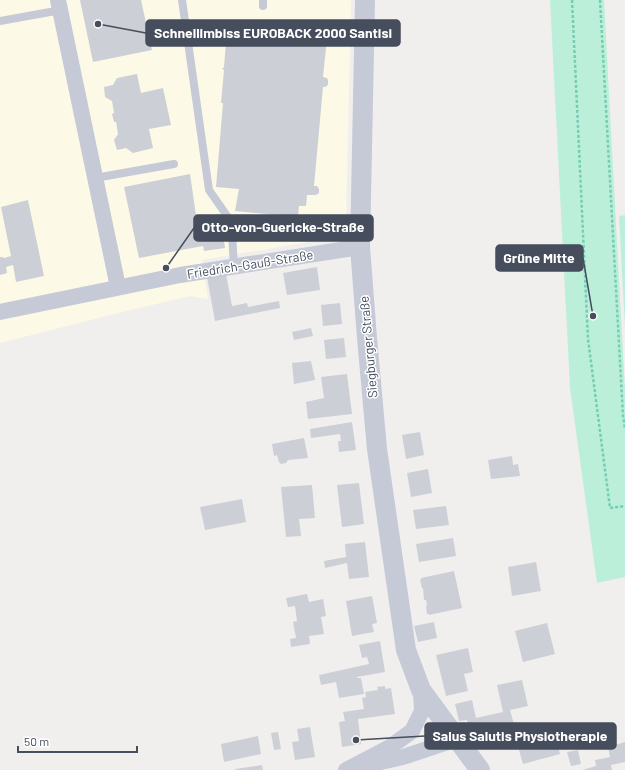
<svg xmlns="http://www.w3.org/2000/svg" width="625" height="770" font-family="Barlow,sans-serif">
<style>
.commercial{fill:#fcfae7}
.green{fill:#bcefda}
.building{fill:#cdcfd6}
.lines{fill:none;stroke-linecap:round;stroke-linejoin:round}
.path{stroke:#73ceb4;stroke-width:2.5;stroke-dasharray:3 2;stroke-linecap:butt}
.service{stroke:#c5cad6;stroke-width:8}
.minor{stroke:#c5cad6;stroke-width:16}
.tertiary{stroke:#c5cad6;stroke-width:20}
.labels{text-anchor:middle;stroke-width:3;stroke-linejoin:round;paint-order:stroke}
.street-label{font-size:13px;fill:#464d5c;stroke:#fff}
.leader{fill:none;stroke:#464d5c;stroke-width:1.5}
.callout-dot{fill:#464d5c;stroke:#fff;stroke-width:1.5}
.callout{fill:#464d5c;stroke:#464d5c;stroke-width:1.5}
.callout-label{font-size:14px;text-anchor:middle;font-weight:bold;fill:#fff}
</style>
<rect width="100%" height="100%" fill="#f1efee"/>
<!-- commercial -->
<path class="commercial" d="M0 0H351L346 223 332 238 202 260 208 299 190 296 122 312 0 343Z"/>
<!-- green -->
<g class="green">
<path d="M550 0H604L625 391V577L597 583 570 388Z"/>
<path d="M625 215V327L619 216Z"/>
</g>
<!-- building -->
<g class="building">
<path d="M80 0H141L152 50 93 62Z"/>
<path d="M227 30 327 38 323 77 327 78 328 80V85L325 87H323L314 186H317L319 189V193L316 195H307L306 206H299L298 217 235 211 239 189 216 187 223 103H221L224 70 222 69 224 67Z"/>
<path d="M137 74 141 93 163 88 171 125 149 129 153 148 133 153 126 148 117 150 114 140 118 134 116 122H114L112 114 114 113 112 101 105 97 104 87 113 85 117 78Z"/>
<path d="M190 174 197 222 199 221V217L220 214 225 248 204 251 203 246 139 258 124 187Z"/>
<path d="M28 200 44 276 16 282 13 265 6 267 7 273 0 275V257H3L4 258 11 256 1 207Z"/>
<path d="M317 267 320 290 287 295 283 273Z"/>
<path d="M226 274 232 306 247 303 248 307 279 301 280 308 215 321 207 277Z"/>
<path d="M340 303 342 324 323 326 321 305Z"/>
<path d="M311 328 313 336 294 340 292 332Z"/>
<path d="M344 338 346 357 326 359 324 340Z"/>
<path d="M311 361 315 380 294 384 292 363Z"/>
<path d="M347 374 352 414 308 419 306 402 324 398 321 377Z"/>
<path d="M352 422 356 450 339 452 338 441H341L340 434 311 438 310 429Z"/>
<path d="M420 432 424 455 406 459 402 435Z"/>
<path d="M304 438 308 458 288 460 286 463 281 464 279 462 277 455 274 456 272 444Z"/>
<path d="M512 456 513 465 518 464 520 476 491 479 488 460Z"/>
<path d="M428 469 432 493 411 497 407 473Z"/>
<path d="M359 483 364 524 342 527 337 485Z"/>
<path d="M312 485 315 518 299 519 301 536 286 537 281 487Z"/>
<path d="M242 499 246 522 205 530 200 507Z"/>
<path d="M446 506 449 525 416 529 413 510Z"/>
<path d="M453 538 456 556 419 562 416 544Z"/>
<path d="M365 542 369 577 349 579 347 563 325 568 324 561 346 557 345 544Z"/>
<path d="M536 562 541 591 512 596 508 567Z"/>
<path d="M454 571 462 608 429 615V614H427L426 606 427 605 426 600H424L423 588H422L420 580H421V578Z"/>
<path d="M307 594 309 602 323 599 326 616 321 617 324 634 309 636 310 644 291 647 290 639 296 638 293 622 297 621 295 606 288 607 286 598Z"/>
<path d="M372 596 377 623 372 624 374 632 352 636 346 601Z"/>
<path d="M434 622 437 638 418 642 414 626Z"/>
<path d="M547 623 555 654 523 662 515 631Z"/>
<path d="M380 641 385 672 357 677V678H361L364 694 339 698 336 682 321 685 319 675 369 664 367 657 362 658 359 645Z"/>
<path d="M468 648 473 672 464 674 468 691 446 696 436 655Z"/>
<path d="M522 680 528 706 510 710 515 728 473 739 467 720 459 721 455 704 472 700 476 718 503 712 497 685Z"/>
<path d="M385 686V689L391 688 395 714 358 719 361 744 342 747 339 722 345 721 343 712 364 709 362 698 366 697 365 692 378 690 377 687Z"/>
<path d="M310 727 315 757 295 760 292 742 299 741 297 729Z"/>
<path d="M278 732 281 749 274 750 271 733Z"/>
<path d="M555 734 560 754 523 764 517 743Z"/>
<path d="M258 736 261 754 224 762 221 744Z"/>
<path d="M625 742V762L611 765 612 770H582L596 766 595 760 610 757 608 747Z"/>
<path d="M578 750 581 764 571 766 567 752Z"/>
<path d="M262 765 263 770H235V769Z"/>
</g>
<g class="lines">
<!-- path -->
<g class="path">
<path d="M572 0 588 339 610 508 625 506"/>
<path d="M600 0 623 416 625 429"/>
</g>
<!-- service -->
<g class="service">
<path d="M182 0 209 190 230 220 232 233 234 266"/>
<path d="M263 6V0"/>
<path d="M0 21 61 10"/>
<path d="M95 178 174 164"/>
</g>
<!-- minor -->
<g class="minor">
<path d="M58 0 118 287"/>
<path d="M0 312 180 275 360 247"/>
<path d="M367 765 403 757 457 739"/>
<path d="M346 770 390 747 412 731 422 711 421 690"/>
</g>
<!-- tertiary -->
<path class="tertiary" d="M365 0 360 247 367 338 377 449 406 650 421 690 480 770"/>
</g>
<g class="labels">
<!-- street labels -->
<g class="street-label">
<text transform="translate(250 264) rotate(-9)" y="5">Friedrich-Gauß-Straße</text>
<text transform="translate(368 347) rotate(-95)" y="5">Siegburger Straße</text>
</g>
</g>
<!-- callouts -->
<path class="leader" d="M98 24L146 33M166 268L194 228M593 316L583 258M356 740L425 736"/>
<g class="callout-dot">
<circle cx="98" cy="24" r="4"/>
<circle cx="166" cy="268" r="4"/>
<circle cx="593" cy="316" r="4"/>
<circle cx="356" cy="740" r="4"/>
</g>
<g class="callout">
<rect x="146" y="20" width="254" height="26" rx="4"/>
<rect x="194" y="215" width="179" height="26" rx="4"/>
<rect x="496" y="245" width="87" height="26" rx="4"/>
<rect x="425" y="723" width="191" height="26" rx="4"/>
</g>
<g class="callout-label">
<text x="273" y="38">Schnellimbiss EUROBACK 2000 Santisi</text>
<text x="283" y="232">Otto-von-Guericke-Straße</text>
<text x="539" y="263">Grüne Mitte</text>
<text x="520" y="741">Salus Salutis Physiotherapie</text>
</g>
<!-- scale -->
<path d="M18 746v6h119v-6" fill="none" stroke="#464d5c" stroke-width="2"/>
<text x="24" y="746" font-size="12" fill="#464d5c" stroke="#ffffff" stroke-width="3" paint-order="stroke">50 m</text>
</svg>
